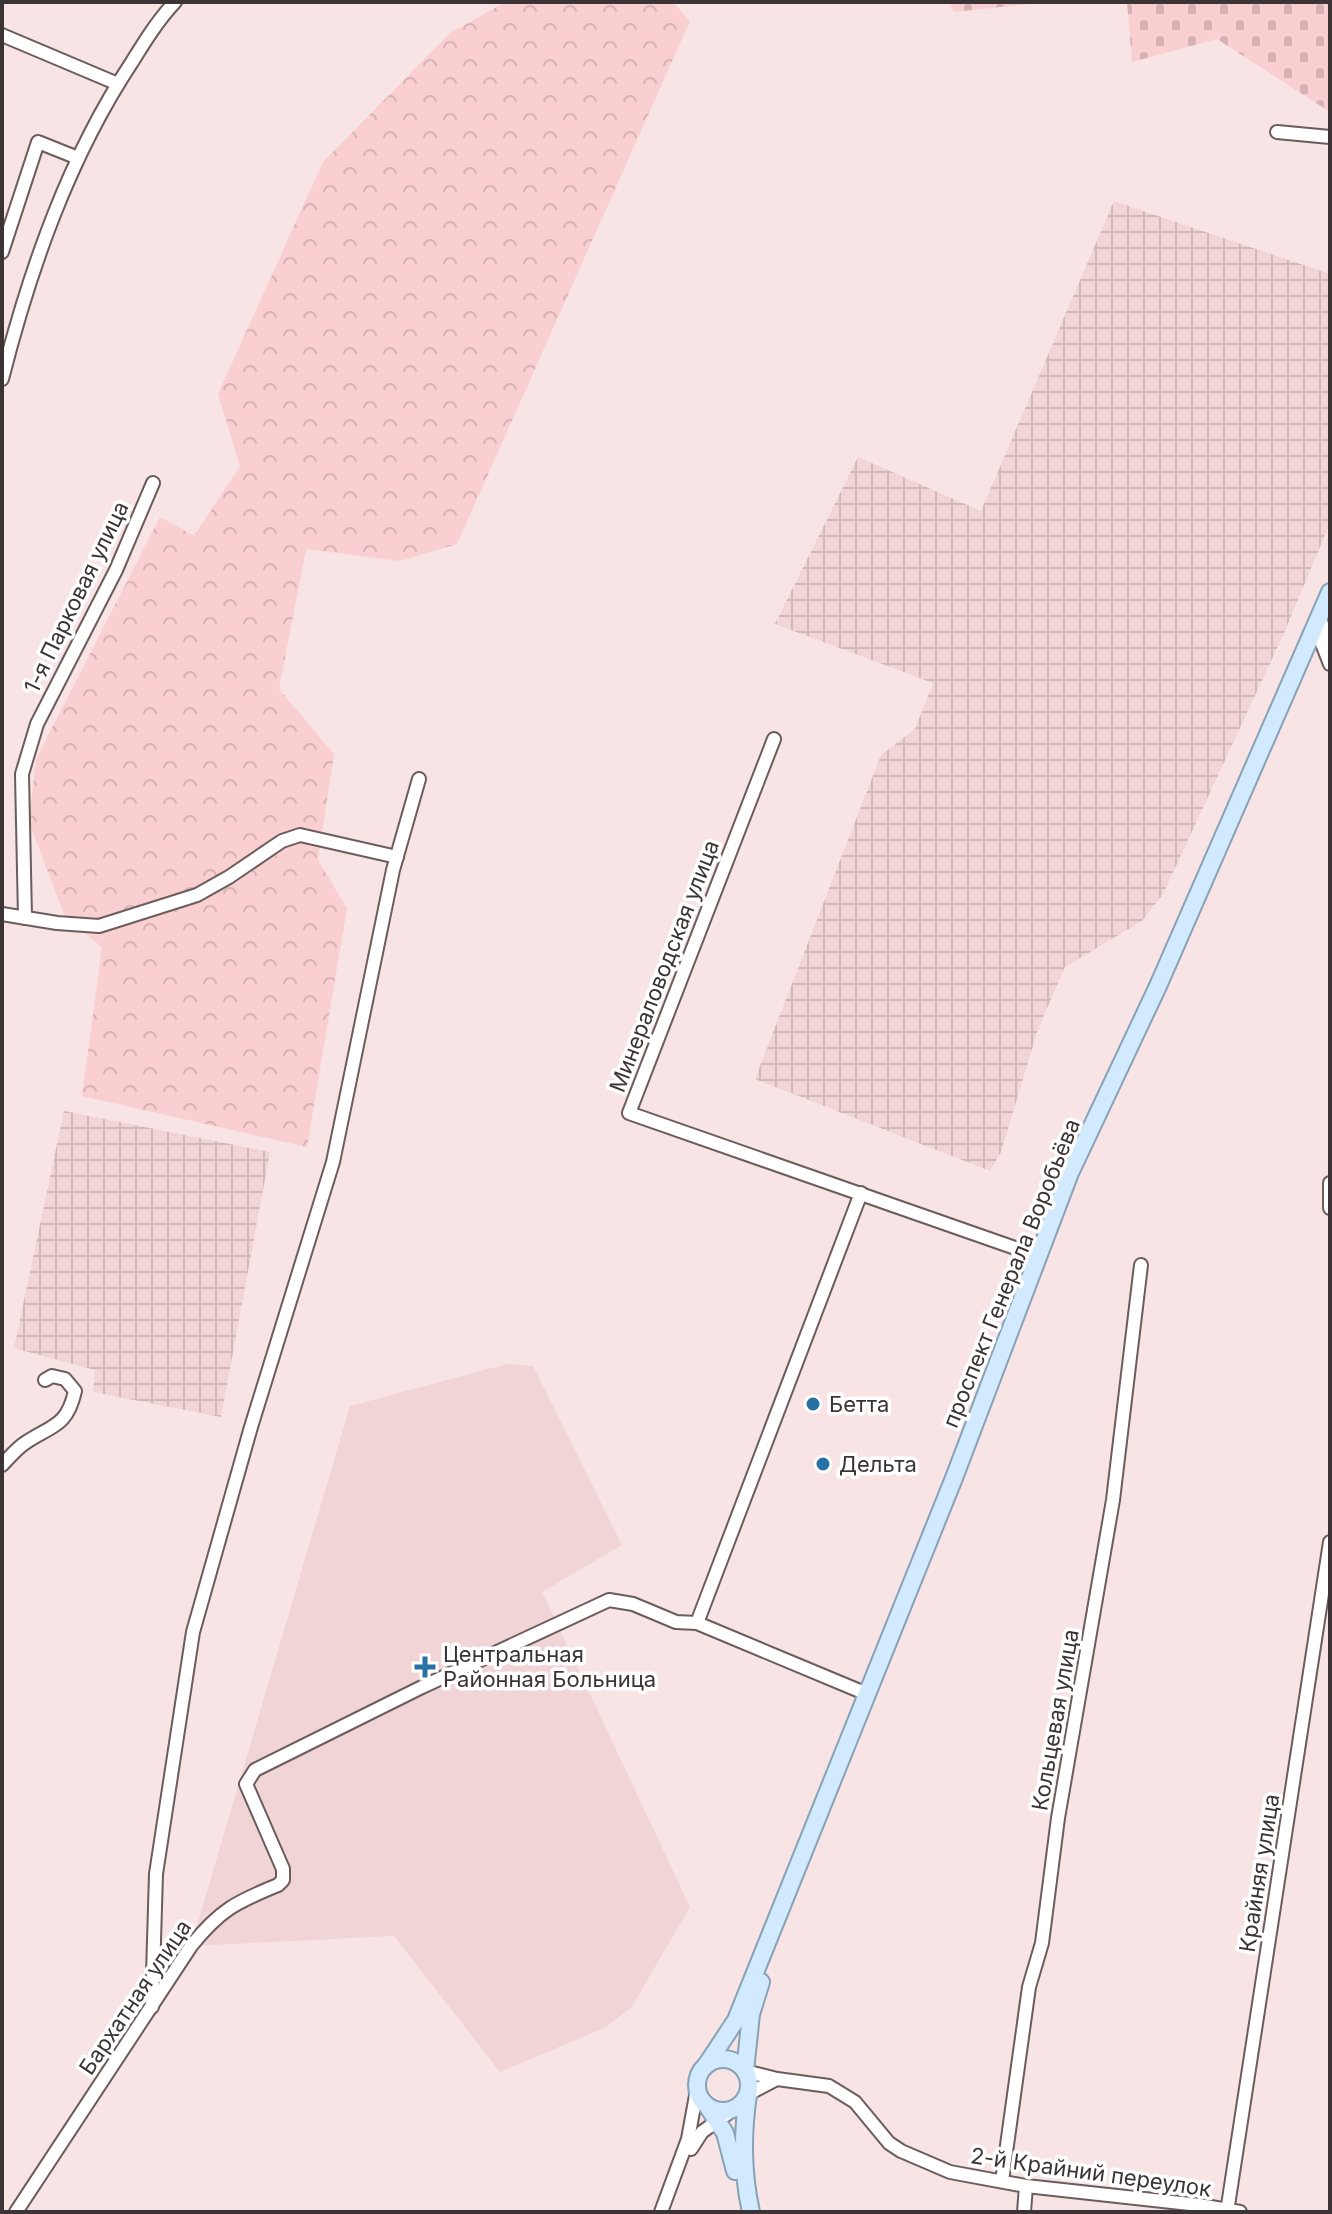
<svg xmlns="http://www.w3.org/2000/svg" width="1332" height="2214" font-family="Inter,sans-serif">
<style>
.built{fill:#f1d5d6}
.industrial{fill:url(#industrial-grid)}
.forest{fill:url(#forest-crowns)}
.cemetery{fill:url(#cemetery-stones)}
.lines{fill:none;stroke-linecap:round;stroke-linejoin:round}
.minor-casing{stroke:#6c5c5c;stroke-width:16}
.major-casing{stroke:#89a1b7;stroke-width:20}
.minor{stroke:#fff;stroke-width:12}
.major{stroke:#d1eafe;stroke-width:16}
.poi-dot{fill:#2771a5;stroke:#fff;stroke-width:3}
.labels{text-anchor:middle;stroke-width:7;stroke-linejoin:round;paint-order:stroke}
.street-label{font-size:22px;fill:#3c3434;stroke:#fff}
.poi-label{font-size:22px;fill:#3c3434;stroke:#fff;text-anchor:start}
</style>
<defs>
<pattern id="industrial-grid" width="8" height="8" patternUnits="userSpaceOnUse" patternTransform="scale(2)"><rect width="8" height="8" fill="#f1d5d6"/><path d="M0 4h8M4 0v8" fill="none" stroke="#d0b7b8"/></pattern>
<pattern id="forest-crowns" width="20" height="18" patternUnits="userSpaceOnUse" patternTransform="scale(2)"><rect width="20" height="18" fill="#f9cfd1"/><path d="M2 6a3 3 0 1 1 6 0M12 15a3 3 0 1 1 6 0" fill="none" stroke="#d6b2b4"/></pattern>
<pattern id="cemetery-stones" width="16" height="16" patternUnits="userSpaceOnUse" patternTransform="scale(2)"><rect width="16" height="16" fill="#f9cfd1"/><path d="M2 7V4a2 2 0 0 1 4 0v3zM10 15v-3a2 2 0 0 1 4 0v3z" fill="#d6b2b4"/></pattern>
</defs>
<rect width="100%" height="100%" fill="#f8e4e4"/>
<!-- built -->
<path class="built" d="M507 1364 533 1366 622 1545 542 1592 690 1907 631 2008 604 2028 500 2072 394 1936 191 1946 350 1406Z"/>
<!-- industrial -->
<g class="industrial">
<path d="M1114 201 1330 274V523L1284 633 1163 894 1142 921 1065 967 1038 1029 1001 1152 990 1171 755 1079 881 755 915 729 933 683 775 624 858 457 981 511Z"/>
<path d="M64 1111 270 1152 221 1417 93 1392 95 1370 14 1348Z"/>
</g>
<!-- forest -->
<path class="forest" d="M505 2H673L690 21 457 544 400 561 306 549 279 689 334 754 318 860 347 908 307 1147 82 1096 102 947 65 917 29 822 36 759 160 517 194 536 240 466 218 394 323 162 449 34Z"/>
<!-- cemetery -->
<g class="cemetery">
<path d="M949 2H1050L954 12Z"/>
<path d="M1127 2H1330V112L1217 39 1132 62Z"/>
</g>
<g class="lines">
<!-- minor casing -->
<g class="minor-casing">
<g id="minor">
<path d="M2 35 118 84"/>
<path d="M1277 132 1330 137"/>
<path d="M2 252 38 142 78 158"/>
<path d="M2 379C30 269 69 157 132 62 145 41 158 20 175 2"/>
<path d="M1319 619 1330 639"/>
<path d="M1316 628 1330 664"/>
<path d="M774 739 629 1113 1038 1256"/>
<path d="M2 914 57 923 99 926 197 895 229 877 282 841 300 835 397 857"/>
<path d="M25 918 22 774 37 724 116 570 153 483"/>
<path d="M1330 1183V1208"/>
<path d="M2 1465C9 1458 16 1449 25 1443 52 1425 67 1427 75 1391L65 1379 52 1376 45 1380"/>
<path d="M697 1623 861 1193"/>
<path d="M152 2007 156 1874 193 1632 251 1427 333 1162 393 870 419 779"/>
<path d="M745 2071 777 2079 829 2086 855 2102 889 2143 901 2151 950 2172 1026 2186 1199 2205 1240 2212"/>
<path d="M748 2094 777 2079"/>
<path d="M691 2149 702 2132 734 2109"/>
<path d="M1002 2181 1029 1987 1042 1943 1058 1818 1113 1500 1141 1265"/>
<path d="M16 2212 191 1946C220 1910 236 1902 278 1885L283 1880V1869L246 1784 255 1770 422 1687 609 1600 633 1604 676 1622 697 1623 867 1694"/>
<path d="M661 2212 688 2139 697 2090"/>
<path d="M1024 2212 1026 2186"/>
<path d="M1227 2212 1330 1542"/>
</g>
</g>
<!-- major casing -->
<g class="major-casing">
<g id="major">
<circle cx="723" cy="2085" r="26"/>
<path d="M707 2064 736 2020 954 1478 1070 1173 1158 986 1330 592"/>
<path d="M745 2071 751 2014 761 1982"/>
<path d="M748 2095C742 2135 742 2172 751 2212"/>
<path d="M708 2107 725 2133 735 2171"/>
</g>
</g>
<!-- minor -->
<use href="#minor" class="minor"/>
<!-- major -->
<use href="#major" class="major"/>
</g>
<!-- markers -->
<g class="poi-dot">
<circle cx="813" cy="1404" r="8"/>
<circle cx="823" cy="1464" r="8"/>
<path d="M421 1655h8v8h8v8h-8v8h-8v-8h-8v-8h8z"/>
</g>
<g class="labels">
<!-- street labels -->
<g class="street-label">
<text transform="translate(76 597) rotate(-64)" y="8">1-я Парковая улица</text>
<text transform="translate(664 966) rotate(-69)" y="8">Минераловодская улица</text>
<text transform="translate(1011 1273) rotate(-68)" y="8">проспект Генерала Воробьёва</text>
<text transform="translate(1055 1720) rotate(-80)" y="8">Кольцевая улица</text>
<text transform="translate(1259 1873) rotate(-81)" y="8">Крайняя улица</text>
<text transform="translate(135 1997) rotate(-56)" y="8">Бархатная улица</text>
<text transform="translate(1091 2172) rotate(8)" y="8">2-й Крайний переулок</text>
</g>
<!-- poi labels -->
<g class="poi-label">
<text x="829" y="1412">Бетта</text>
<text x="839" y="1472">Дельта</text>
<text x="443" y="1662">Центральная<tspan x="443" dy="25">Районная Больница</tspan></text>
</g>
</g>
<!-- border -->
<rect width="1332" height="2214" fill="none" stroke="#3c3434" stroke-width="8"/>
</svg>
